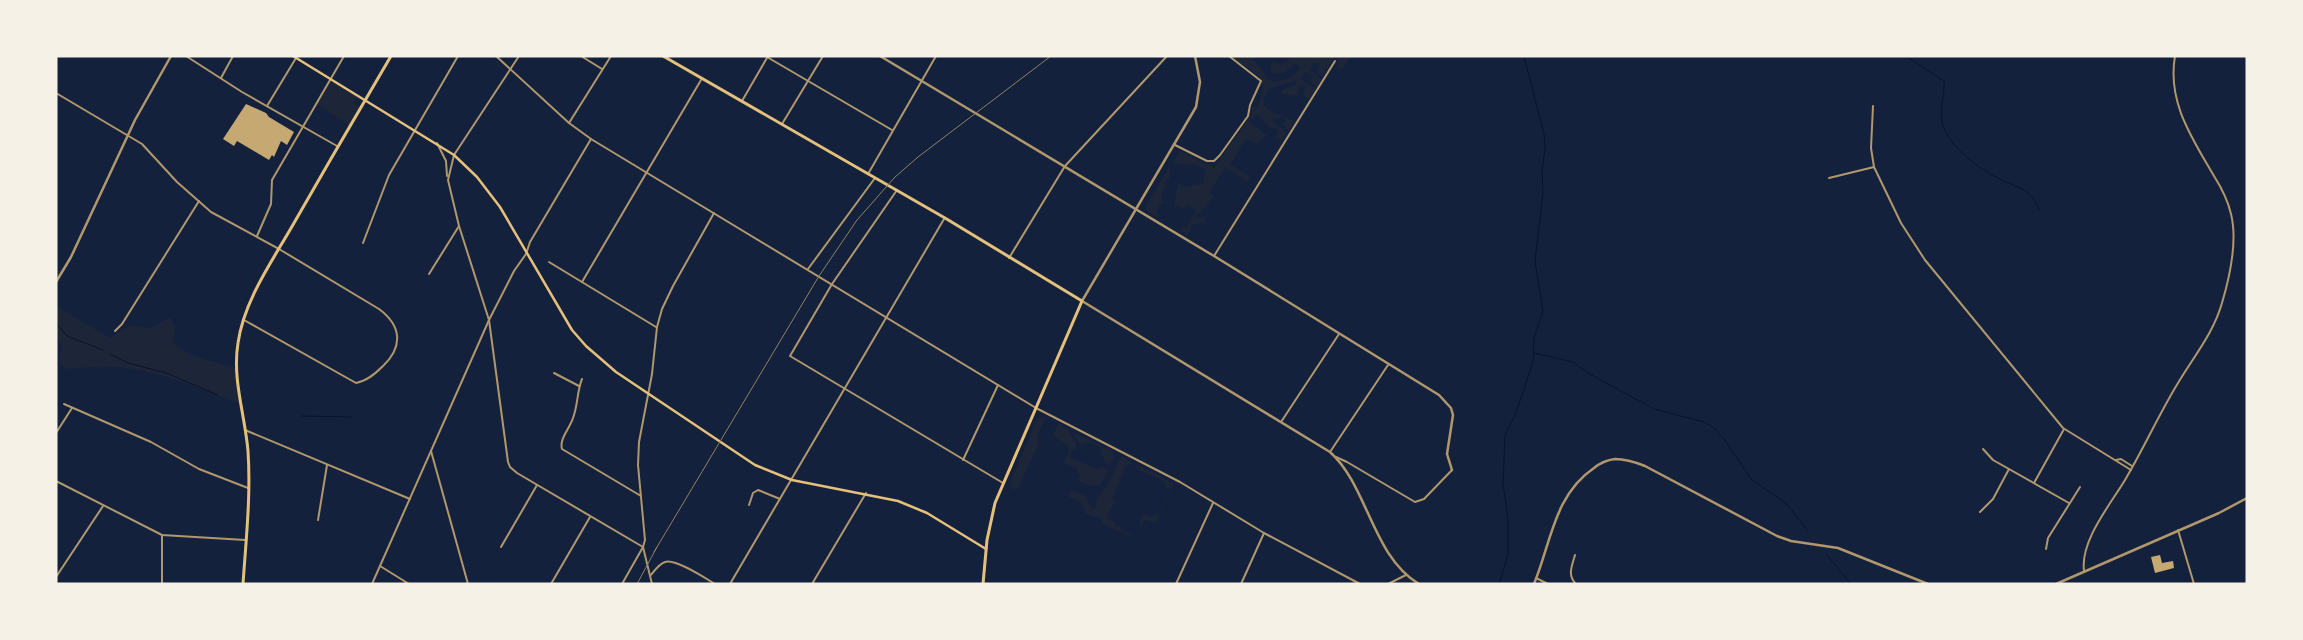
<svg xmlns="http://www.w3.org/2000/svg" width="2303" height="640" font-family="Barlow,sans-serif">
<style>
.green{fill:#1d2539}
.lines{fill:none;stroke-linecap:round;stroke-linejoin:round}
.stream{stroke:#0b132b;stroke-width:1}
.building{fill:#c6a872}
.minor{stroke:#b1986c;stroke-width:2}
.tertiary{stroke:#b1986c;stroke-width:2.5}
.secondary{stroke:#e5c07b;stroke-width:2.5}
.primary{stroke:#e5c07b;stroke-width:3}
.rail{stroke:#918062;stroke-width:1}
</style>
<rect width="100%" height="100%" fill="#14213d"/>
<!-- green -->
<g class="green">
<path d="M1231 56H1251L1264 72 1268 80C1280 83 1295 79 1300 67L1295 64 1283 73 1275 74 1271 71V66L1273 61 1281 65 1293 56H1351L1343 68 1336 67 1340 61 1335 57 1323 76 1318 74 1317 70 1320 66 1314 62 1310 70 1321 80 1316 87 1310 83 1313 76 1305 72 1301 79 1315 89 1309 99 1304 96 1303 92 1306 87 1301 84 1297 91 1299 92 1296 96 1282 94V90L1295 85 1297 80 1268 89 1263 103C1268 115 1283 113 1294 122L1289 130 1283 124 1286 119 1281 116 1279 120 1275 118 1273 122 1287 132 1282 140 1276 137 1279 130 1268 126 1260 118 1261 116 1257 114 1254 119H1250L1249 122 1267 135 1257 144 1246 139 1230 164 1250 177 1248 182 1225 167 1209 193 1214 196C1208 206 1200 210 1194 219L1204 217 1206 222 1194 224 1187 236 1180 230 1183 227 1186 228 1197 210 1187 205 1182 208 1177 206 1174 207 1178 184 1181 182 1182 186 1192 188V185L1203 184 1206 170 1197 165 1172 163 1180 151 1214 168 1251 115 1252 107H1257C1274 74 1252 74 1231 56Z"/>
<path d="M331 79 358 95 354 103 360 107 350 125 316 104Z"/>
<path d="M1168 169 1170 171 1169 179 1165 180 1164 184 1168 186 1163 188 1161 201 1165 204H1160L1156 212 1159 214 1157 217 1147 211 1145 207Z"/>
<path d="M56 306 110 338 129 326 151 328 168 318 171 319 175 326 173 343C189 358 216 362 237 368L241 403C207 393 174 376 139 370 115 365 90 367 66 369L59 363 62 346 56 336Z"/>
<path d="M1043 417 1049 419 1044 420 1037 437 1039 443 1019 487 1013 490 1010 483 1037 419Z"/>
<path d="M1058 423 1068 429 1077 446 1076 449 1072 450 1069 457 1100 470 1101 466 1108 470 1100 485 1092 486 1078 481 1081 475 1077 473 1078 469 1064 463 1070 448 1053 435Z"/>
<path d="M1073 432 1112 451 1114 457 1110 465 1106 464 1100 451 1103 448 1088 442 1080 444Z"/>
<path d="M1123 457 1131 462 1130 465H1126L1112 499 1115 501 1107 518 1116 523 1115 525 1118 527 1120 524 1121 530 1134 536 1133 537 1102 524V519L1086 514 1080 501 1067 496 1072 491 1086 496 1091 509H1096V500L1108 485 1120 458Z"/>
<path d="M1137 465 1153 472 1173 484 1158 520 1154 522 1144 520 1140 531V522L1143 513 1152 517 1154 513 1159 515 1170 489 1166 487 1164 481 1136 469Z"/>
</g>
<g class="lines">
<!-- stream -->
<g class="stream">
<path d="M1906 56 1944 81C1945 94 1939 110 1942 123 1950 148 1979 169 2002 180 2020 189 2032 189 2039 210"/>
<path d="M56 323 67 336 103 350"/>
<path d="M1534 353 1573 362 1588 373 1654 409 1704 422 1713 427 1724 439 1752 480 1786 503 1808 531"/>
<path d="M110 354 128 363 166 373 218 395"/>
<path d="M301 416 352 417"/>
<path d="M1826 554 1851 584"/>
<path d="M1499 584 1508 554V520L1503 483 1505 435 1516 413 1533 362 1534 337 1543 312 1535 261 1543 193 1542 171 1545 149 1544 134 1524 56"/>
</g>
</g>
<!-- building -->
<g class="building">
<path d="M246 104 266 113 269 117 294 132 287 145 281 141 274 157 272 155 269 160 237 141 234 146 223 139Z"/>
<path d="M2160 555 2162 563 2173 561 2174 568 2155 573 2151 557Z"/>
</g>
<g class="lines">
<!-- minor -->
<g class="minor">
<path d="M186 56 242 92 337 146"/>
<path d="M496 56 569 123 591 139 1036 408 1180 482 1264 533 1360 584"/>
<path d="M519 56 454 155 448 180 459 226 489 320 508 462 510 467 517 473 643 547 652 584"/>
<path d="M581 56 602 69"/>
<path d="M767 57 892 130"/>
<path d="M221 78 233 56"/>
<path d="M56 93 142 144 177 182 211 212 279 249 379 309C402 326 403 347 383 366 375 374 367 381 356 383L244 320"/>
<path d="M742 101 768 56"/>
<path d="M267 106 296 58"/>
<path d="M1873 106 1871 148 1874 167 1901 223 1925 260 2063 428 2131 470"/>
<path d="M569 123 611 56"/>
<path d="M782 124 823 56"/>
<path d="M437 143 446 161 447 176"/>
<path d="M1175 145 1207 161H1214L1220 155 1248 116 1250 105 1261 81 1229 56"/>
<path d="M868 174 936 56"/>
<path d="M1829 178 1874 167"/>
<path d="M897 190 832 284 790 356 1003 483"/>
<path d="M257 236 271 204 272 180 344 56"/>
<path d="M363 243 389 175 458 56"/>
<path d="M1214 256 1335 61"/>
<path d="M1009 258 1065 166 1167 56"/>
<path d="M549 262 656 327"/>
<path d="M808 269 875 178"/>
<path d="M429 274 459 226"/>
<path d="M582 282 701 80"/>
<path d="M115 331 122 324 199 201"/>
<path d="M554 373 579 386"/>
<path d="M582 379C577 391 578 405 573 418 570 428 559 439 562 449L641 496"/>
<path d="M64 404 151 442 199 469 248 488"/>
<path d="M1281 422 1339 334"/>
<path d="M245 430 410 499"/>
<path d="M56 433 72 408"/>
<path d="M1983 449 1993 460 2069 503"/>
<path d="M431 451 468 584"/>
<path d="M1330 452 1388 365"/>
<path d="M1336 457 1347 462 1415 502 1424 499 1452 470"/>
<path d="M963 460 998 385"/>
<path d="M2116 460 2121 459 2132 466"/>
<path d="M56 481 162 535 245 540"/>
<path d="M2034 483 2064 429"/>
<path d="M749 505 753 493 758 490 780 499"/>
<path d="M1980 512 1993 499 2009 469"/>
<path d="M318 520 327 465"/>
<path d="M2178 530 2194 584"/>
<path d="M501 547 537 485"/>
<path d="M2046 549 2048 538 2080 487"/>
<path d="M1575 555C1572 566 1567 575 1576 584"/>
<path d="M380 566 409 584"/>
<path d="M2084 571C2080 541 2110 505 2125 480 2144 448 2159 414 2178 383 2194 356 2213 334 2222 303 2230 276 2238 242 2231 214 2228 201 2221 187 2214 176 2192 138 2167 102 2175 56"/>
<path d="M651 575C655 570 659 564 665 562 675 558 705 578 715 584"/>
<path d="M56 577 103 506"/>
<path d="M1536 578 1548 584"/>
<path d="M56 583 57 584"/>
<path d="M162 584V535"/>
<path d="M372 584 489 320 514 271 526 254 530 242 591 139"/>
<path d="M551 584 590 517"/>
<path d="M622 584 643 547 645 540 638 465 639 442 652 374 657 327 662 309 673 286 714 213"/>
<path d="M730 584 944 219"/>
<path d="M812 584 866 493"/>
<path d="M1176 584 1213 503"/>
<path d="M1241 584 1264 533"/>
<path d="M1388 584 1406 575"/>
</g>
<!-- tertiary -->
<g class="tertiary">
<path d="M880 56 1214 256 1439 395 1451 408 1453 415 1447 454 1452 470"/>
<path d="M1195 56 1200 82 1196 107 1082 301 1330 452C1368 486 1372 556 1419 584"/>
<path d="M56 282 71 257 135 120 171 56"/>
<path d="M1534 584C1551 543 1554 495 1594 468 1600 463 1607 460 1615 459 1625 459 1635 462 1645 466L1777 536 1791 541 1838 548 1928 584"/>
<path d="M2056 584 2219 513 2247 498"/>
</g>
<!-- secondary -->
<path class="secondary" d="M293 56 454 155 477 177 500 207 572 330 586 346 616 372 755 465 792 480 898 501 927 513 986 549"/>
<!-- primary -->
<g class="primary">
<path d="M663 56 945 218 1082 301 995 503 987 540 983 584"/>
<path d="M243 584C246 540 251 495 248 451 245 415 232 379 238 343 244 300 273 260 294 223 326 167 358 112 391 56"/>
</g>
<!-- rail -->
<g class="rail">
<path d="M654 552 819 276 857 220 895 177 918 157 1051 56"/>
<path d="M637 584 657 547"/>
</g>
</g>
<!-- border -->
<rect width="2303" height="640" fill="none" stroke="#f6f1e7" stroke-width="115"/>
</svg>
